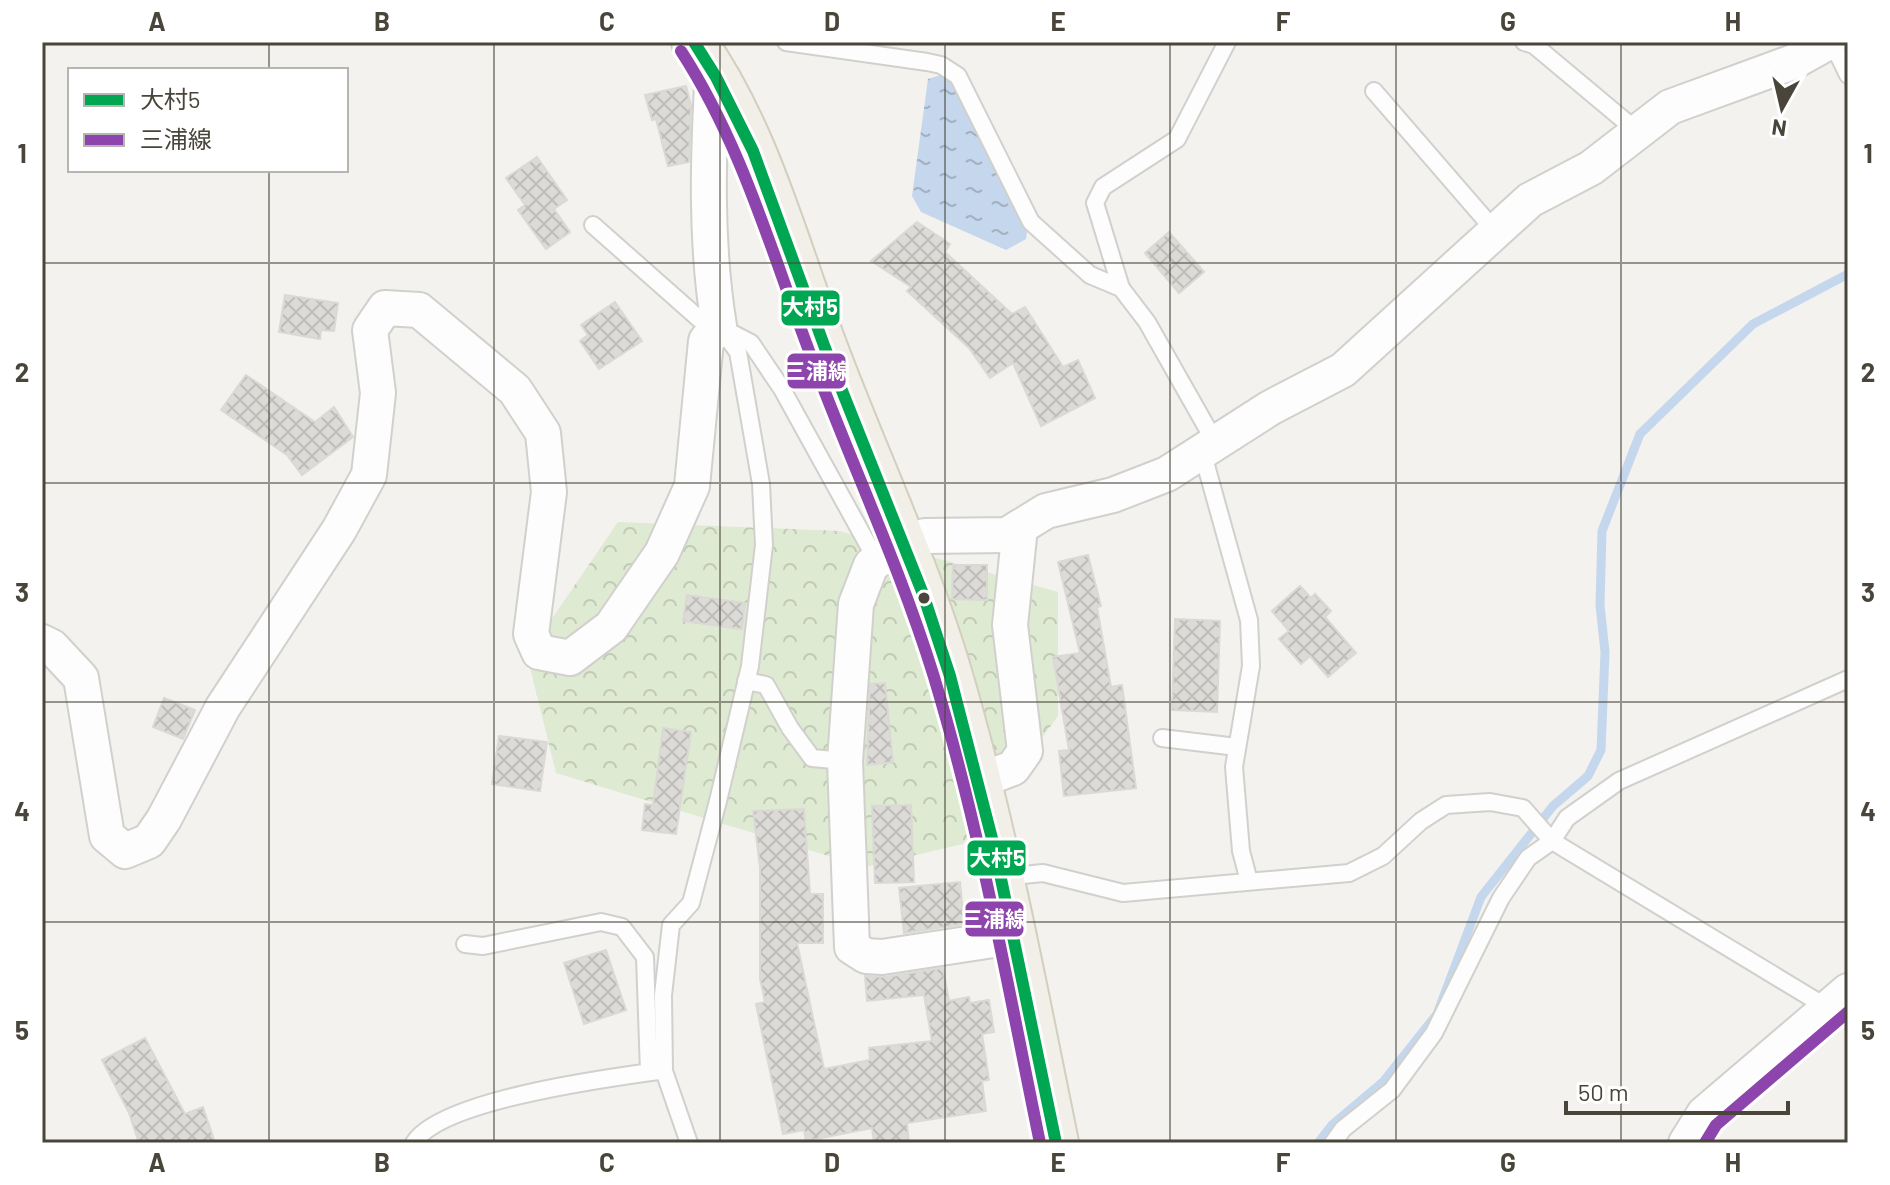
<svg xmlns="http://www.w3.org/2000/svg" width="1890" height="1185" font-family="Barlow,'Noto Sans JP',sans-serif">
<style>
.forest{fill:url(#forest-crowns)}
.water{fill:url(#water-ripples)}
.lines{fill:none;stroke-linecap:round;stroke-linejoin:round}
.stream{stroke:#c5d7ec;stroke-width:9}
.building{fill:url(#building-cross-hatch);stroke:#dbd9d5;stroke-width:2}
.service-casing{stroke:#d1d0cc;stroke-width:20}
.minor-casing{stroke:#d1d0cc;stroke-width:38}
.primary-casing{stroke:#d3cfbf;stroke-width:48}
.service{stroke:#fdfdfd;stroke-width:16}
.minor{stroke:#fdfdfd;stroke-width:34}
.primary{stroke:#f1efe7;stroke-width:44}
.bus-1-casing{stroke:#fff;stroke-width:18}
.bus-2-casing{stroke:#fff;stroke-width:18}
.bus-1{stroke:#00a651;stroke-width:12}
.bus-2{stroke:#8e44ad;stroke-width:12}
.grid{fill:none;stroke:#49453b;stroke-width:2;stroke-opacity:0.55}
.bus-dot{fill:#49453b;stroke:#fff;stroke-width:3}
.line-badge{stroke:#fff;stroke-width:3}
.badge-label{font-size:22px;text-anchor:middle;font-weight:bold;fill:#fff}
.neatline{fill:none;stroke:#49453b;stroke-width:3}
.grid-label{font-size:26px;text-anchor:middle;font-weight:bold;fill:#49453b}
</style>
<defs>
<pattern id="forest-crowns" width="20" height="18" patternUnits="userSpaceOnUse" patternTransform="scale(2)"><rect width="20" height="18" fill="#deead2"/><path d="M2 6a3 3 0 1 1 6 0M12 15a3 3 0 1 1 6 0" fill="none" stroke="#c0cab5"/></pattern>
<pattern id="water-ripples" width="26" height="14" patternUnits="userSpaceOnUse" patternTransform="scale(2)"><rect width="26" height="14" fill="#c5d7ec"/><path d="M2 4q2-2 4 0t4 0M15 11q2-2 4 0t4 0" fill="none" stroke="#a2b0c0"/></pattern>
<pattern id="building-cross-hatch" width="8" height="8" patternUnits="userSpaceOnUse" patternTransform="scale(2)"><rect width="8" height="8" fill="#dcdbd7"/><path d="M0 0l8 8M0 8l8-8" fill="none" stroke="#bebdb9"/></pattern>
</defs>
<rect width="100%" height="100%" fill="#f3f2ef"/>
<!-- forest -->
<path class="forest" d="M618 522 839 531 1058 592V716L963 844 865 867 556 773 527 655Z"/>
<!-- water -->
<path class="water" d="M941 75 952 82 1027 232 1026 239 1006 250 921 212 912 196 928 79Z"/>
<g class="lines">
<!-- stream -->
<path class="stream" d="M1318 1143 1332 1125 1383 1082 1437 1014 1481 897 1553 806 1588 776 1601 750 1605 652 1600 605 1602 531 1640 434 1753 324 1848 274"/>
</g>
<!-- building -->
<g class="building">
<path d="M686 86 691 105 689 162 668 166 656 119 652 120 645 95Z"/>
<path d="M537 157 567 200 554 209 570 232 546 249 518 210 525 205 506 178Z"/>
<path d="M917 222 950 244 945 252 1012 314 1025 307 1063 367 1078 360 1095 398 1041 426 1013 363 990 378 969 348 907 291 911 287 871 261Z"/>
<path d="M1169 232 1204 272 1179 293 1145 253Z"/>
<path d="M285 295 338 303 334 331 321 330 320 339 279 332Z"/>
<path d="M615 302 642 341 599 369 580 341 588 335 581 325Z"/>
<path d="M246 375 315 422 334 407 353 437 302 475 287 455 221 410Z"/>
<path d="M1088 555 1101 606 1097 607 1111 687 1122 685 1136 788 1064 796 1059 751 1069 750 1053 657 1080 653 1058 562Z"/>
<path d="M953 565H987V600L952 599Z"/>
<path d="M1300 586 1311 598 1315 594 1331 611 1325 617 1356 653 1328 677 1310 656 1301 664 1279 639 1289 631 1272 611Z"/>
<path d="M687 595 745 603 742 629 683 621Z"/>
<path d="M1175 619 1220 621 1217 712 1172 710Z"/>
<path d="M885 683 893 762 867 765 870 684Z"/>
<path d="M164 698 195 710 183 739 153 727Z"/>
<path d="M663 728 691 732 676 834 642 830 645 804 653 805Z"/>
<path d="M499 736 547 742 540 791 492 784Z"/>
<path d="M911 805 914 882 875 883 872 806Z"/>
<path d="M804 809 810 894H823V943H797L824 1069 870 1060 869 1048 932 1041 924 995 867 1001 865 976 885 977 943 968 949 1001 969 997 970 1003 989 1000 994 1032 982 1034 989 1080 982 1081 986 1111 907 1123 909 1143H874L872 1128 806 1141 804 1130 783 1134 756 1004 765 1002 760 979V867L753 811Z"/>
<path d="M960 882 964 924 904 933 899 888Z"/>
<path d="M606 950 626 1010 584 1024 564 963Z"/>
<path d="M145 1038 185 1114 203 1107 215 1143H139L129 1113 102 1060Z"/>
</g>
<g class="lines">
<!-- service casing -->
<g class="service-casing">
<g id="service">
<path d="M786 42 927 62 941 65 958 76 1031 222 1090 275 1121 288 1147 322 1215 442"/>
<path d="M1524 42 1534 45 1638 132"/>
<path d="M1832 42 1848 75"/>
<path d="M1374 91 1496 232"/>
<path d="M593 225 714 332"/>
<path d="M1121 288 1095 203 1103 187 1177 139 1227 42"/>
<path d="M724 329 751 343 782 389 877 561"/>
<path d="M1202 451 1249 620 1251 666 1234 767 1241 851 1249 881"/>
<path d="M746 681 766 685 790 728 812 758 845 761"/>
<path d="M1162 738 1237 747"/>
<path d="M1003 877 1043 873 1123 893 1349 873 1383 856 1421 821 1446 805 1490 802 1523 808 1552 841 1828 1008"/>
<path d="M465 944 483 946 601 922 622 927 645 957 649 1072"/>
<path d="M414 1143C440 1100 607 1078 658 1071"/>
<path d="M689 1143 664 1071 663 995 671 925 691 903 718 801 750 666 764 545 761 484 738 352 719 326"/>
<path d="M1333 1143 1343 1129 1392 1090 1434 1033 1501 898 1528 858 1552 841 1567 818 1619 781 1848 679"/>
</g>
</g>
<!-- minor casing -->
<g class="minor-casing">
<g id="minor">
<path d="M42 642 52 647 81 678 107 836 125 851 149 841 164 819 223 707 339 530 369 475 378 393 370 330 385 308 419 310 515 390 543 433 549 492 531 634 539 652 570 658 611 627 662 553 692 486 706 341 719 326C705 240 708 155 713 68"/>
<path d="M979 781 1013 768 1025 751 1010 625 1020 527"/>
<path d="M1013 937 882 957 866 956 852 947 845 761 856 604 871 565 901 544 925 536 1007 535 1046 511 1113 495 1167 474 1270 408 1343 370 1530 200 1591 168 1670 107 1793 62 1829 42"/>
<path d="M1686 1143 1704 1114 1848 991"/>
</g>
</g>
<!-- primary casing -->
<g class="primary-casing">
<path id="primary" d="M694 42C758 132 786 246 825 348 865 455 918 567 950 676 995 829 1024 987 1056 1143"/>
</g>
<!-- service -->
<use href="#service" class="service"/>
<!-- minor -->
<use href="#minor" class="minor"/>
<!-- primary -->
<use href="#primary" class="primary"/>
<!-- bus-1 casing -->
<g class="bus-1-casing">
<path id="bus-1" d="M694 42 716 77 753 151 825 348 923 594 950 676 995 850 1056 1143"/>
</g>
<!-- bus-2 casing -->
<g class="bus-2-casing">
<g id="bus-2">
<path d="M681 51C742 145 771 251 811 356 851 463 900 567 934 677 980 829 1008 987 1040 1143"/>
<path d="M1705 1143 1716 1125 1848 1012"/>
</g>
</g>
<!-- bus-1 -->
<use href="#bus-1" class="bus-1"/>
<!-- bus-2 -->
<use href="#bus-2" class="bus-2"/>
</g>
<!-- grid -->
<path class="grid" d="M269 42V70M494 42V1143M720 42V1143M945 42V1143M1170 42V1143M1396 42V1143M1621 42V1143M269 170V1143M42 263H1848M42 483H1848M42 702H1848M42 922H1848"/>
<!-- markers -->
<circle class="bus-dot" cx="924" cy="598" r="7"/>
<g class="line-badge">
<rect x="780" y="289" width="61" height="38" rx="8" fill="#00a651"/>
<rect x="786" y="352" width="61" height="38" rx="8" fill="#8e44ad"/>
<rect x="966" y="839" width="61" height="38" rx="8" fill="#00a651"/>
<rect x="964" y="900" width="61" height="38" rx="8" fill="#8e44ad"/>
</g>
<g class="badge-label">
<text x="810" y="315">大村5</text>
<text x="817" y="379">三浦線</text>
<text x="997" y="866">大村5</text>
<text x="994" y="927">三浦線</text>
</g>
<!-- border -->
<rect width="1890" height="1185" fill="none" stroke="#ffffff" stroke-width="88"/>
<!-- legend -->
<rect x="68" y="68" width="280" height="104" fill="#ffffff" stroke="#b6b5b1" stroke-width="2"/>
<rect x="84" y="94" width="40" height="12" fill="#00a651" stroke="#b6b5b1" stroke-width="2"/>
<text x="140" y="108" font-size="24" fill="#49453b">大村5</text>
<rect x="84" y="134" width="40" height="12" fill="#8e44ad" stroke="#b6b5b1" stroke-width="2"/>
<text x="140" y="148" font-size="24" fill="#49453b">三浦線</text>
<!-- north arrow -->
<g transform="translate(1782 108) rotate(188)" stroke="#ffffff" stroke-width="6" paint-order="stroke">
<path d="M0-6L14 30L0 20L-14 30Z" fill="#49453b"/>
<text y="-12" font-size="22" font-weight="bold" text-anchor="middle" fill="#49453b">N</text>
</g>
<!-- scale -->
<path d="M1566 1101v12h222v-12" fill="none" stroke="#49453b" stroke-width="4"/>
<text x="1578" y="1101" font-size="24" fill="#49453b" stroke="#ffffff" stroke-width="6" paint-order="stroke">50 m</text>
<rect x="44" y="44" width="1802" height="1097" class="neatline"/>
<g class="grid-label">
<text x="157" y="31">A</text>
<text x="382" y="31">B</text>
<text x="607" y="31">C</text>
<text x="832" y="31">D</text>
<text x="1058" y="31">E</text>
<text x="1283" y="31">F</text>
<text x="1508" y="31">G</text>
<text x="1733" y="31">H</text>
<text x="22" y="163">1</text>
<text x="1868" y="163">1</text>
<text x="22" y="382">2</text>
<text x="1868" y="382">2</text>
<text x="22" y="602">3</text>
<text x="1868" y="602">3</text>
<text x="22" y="821">4</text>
<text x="1868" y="821">4</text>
<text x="22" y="1040">5</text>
<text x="1868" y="1040">5</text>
<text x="157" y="1172">A</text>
<text x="382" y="1172">B</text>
<text x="607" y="1172">C</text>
<text x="832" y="1172">D</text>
<text x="1058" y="1172">E</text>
<text x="1283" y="1172">F</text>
<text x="1508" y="1172">G</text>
<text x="1733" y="1172">H</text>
</g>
</svg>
